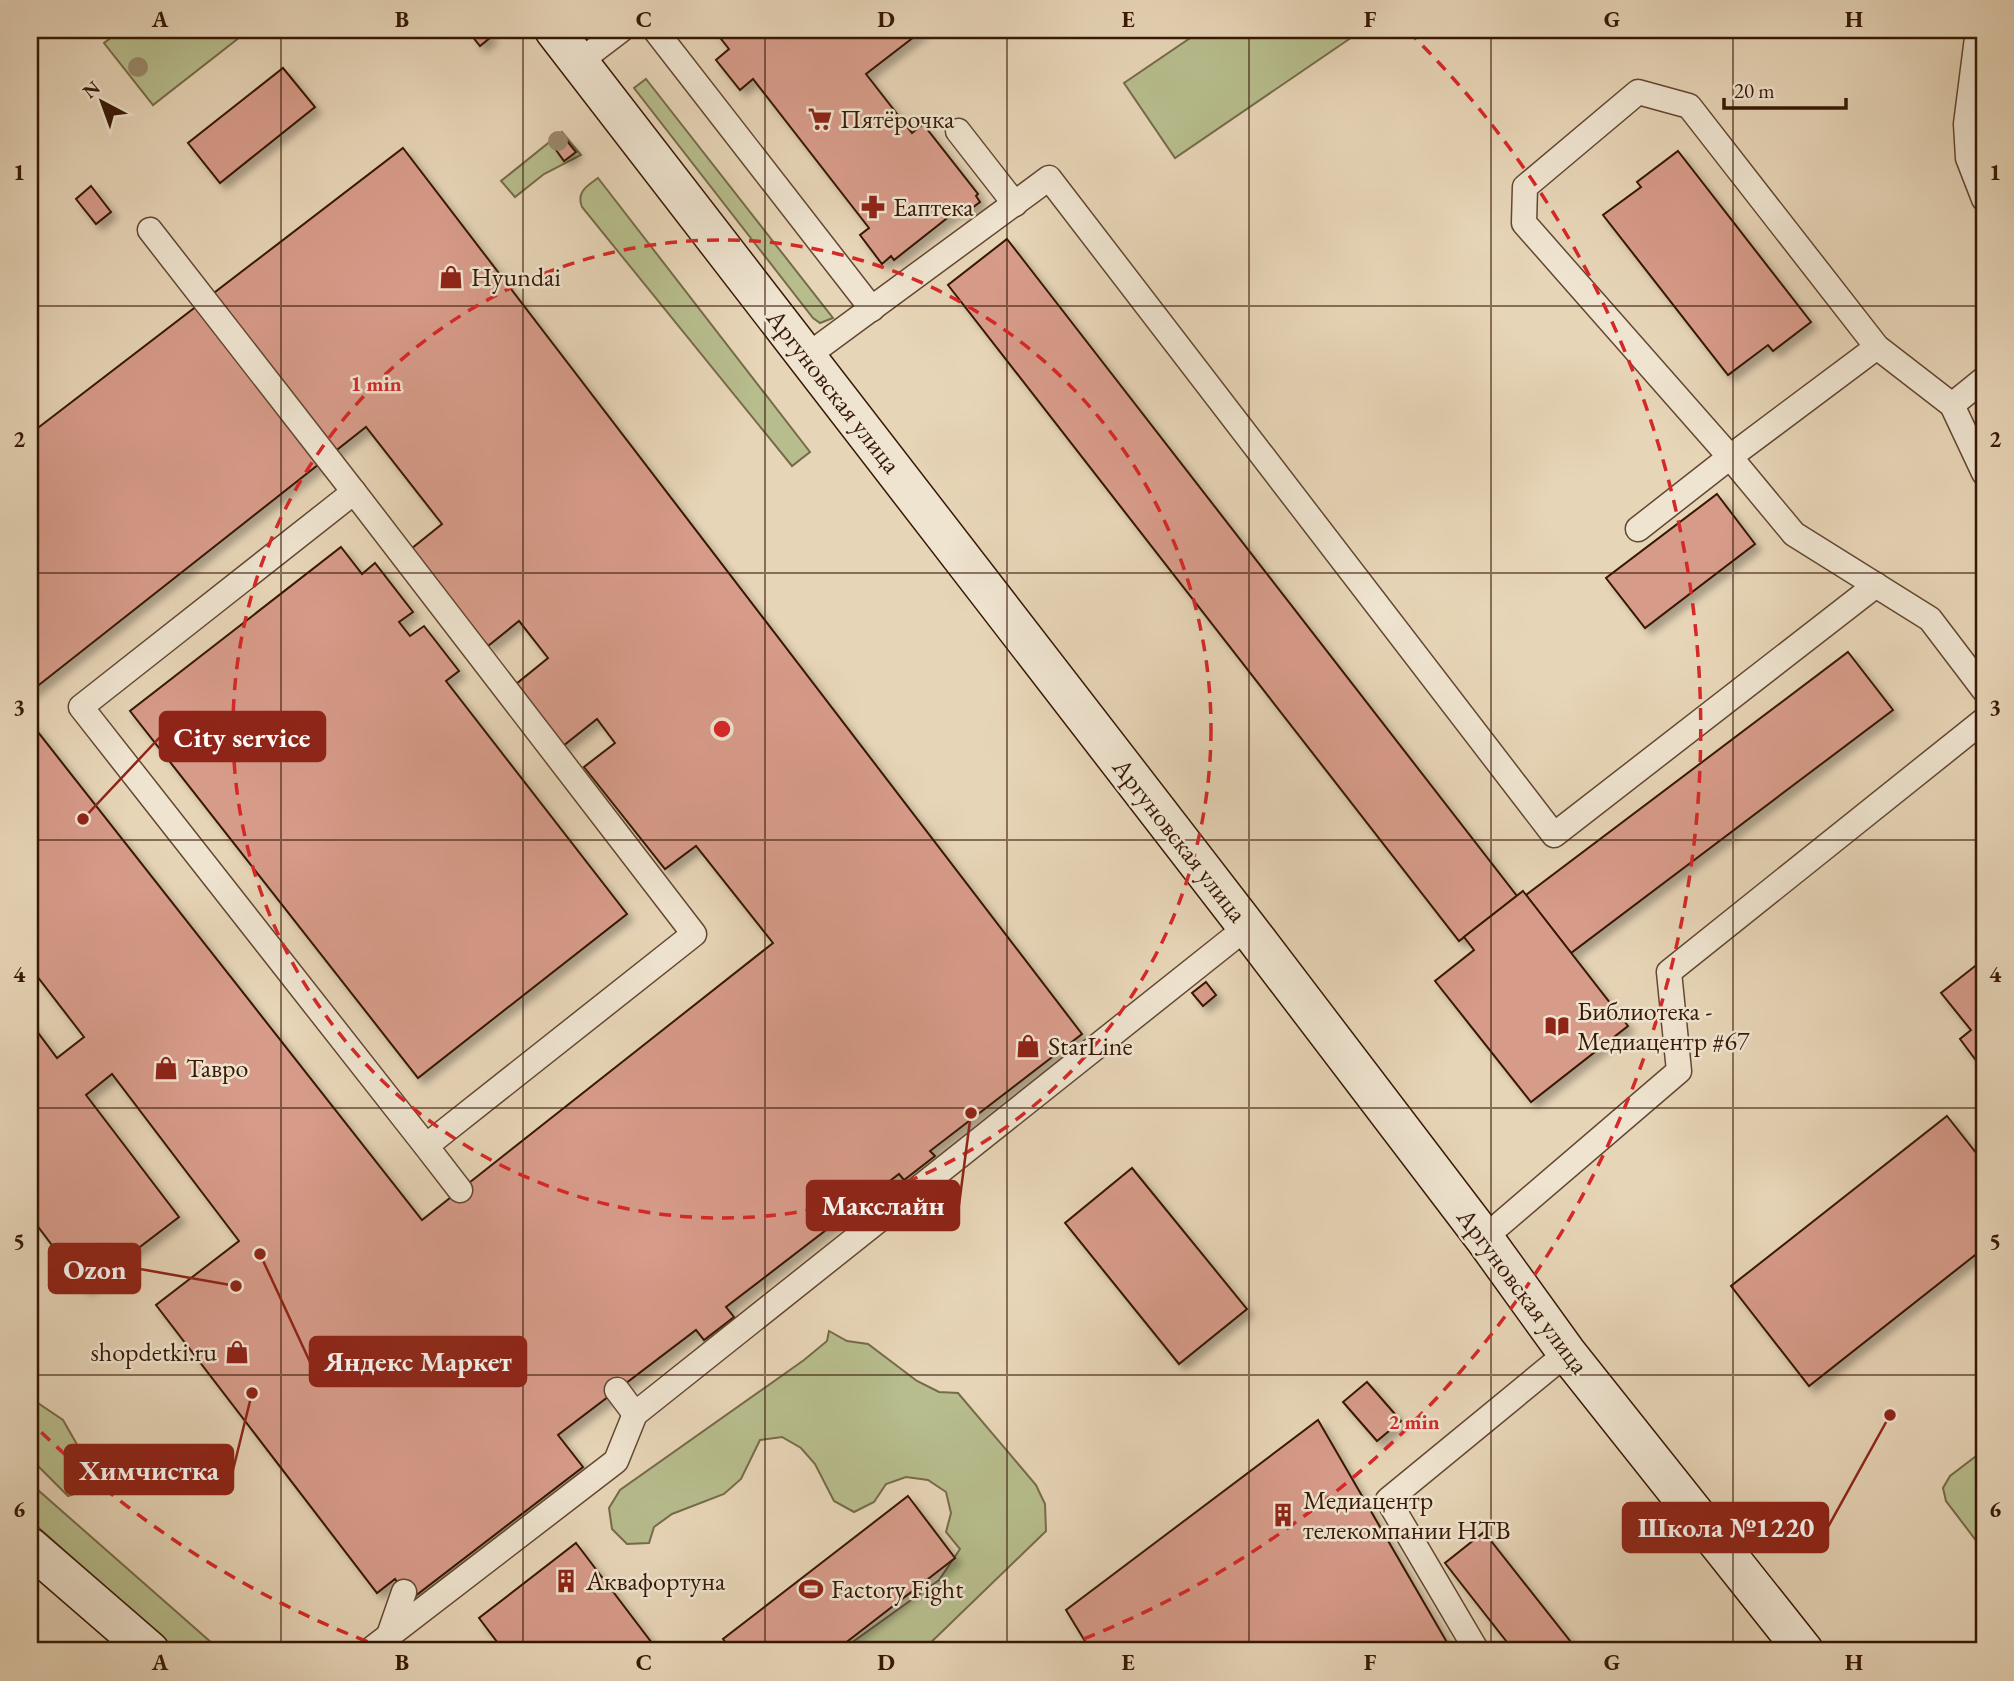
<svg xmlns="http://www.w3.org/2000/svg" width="2014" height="1681" font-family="'EB Garamond',serif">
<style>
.green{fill:#b7bd8d;stroke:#776a49;stroke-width:2}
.building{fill:#d79b89;stroke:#371805;stroke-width:2;filter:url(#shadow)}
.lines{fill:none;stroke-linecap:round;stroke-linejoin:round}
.lane-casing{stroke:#634732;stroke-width:27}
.secondary-casing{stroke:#371805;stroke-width:41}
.lane{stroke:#efe4d0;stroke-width:24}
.secondary{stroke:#efe4d0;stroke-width:38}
.tree{fill:#9b896c}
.grid{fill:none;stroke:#371805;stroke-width:2;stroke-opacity:0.55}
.ring{fill:none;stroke:#d62828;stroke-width:3.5;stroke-dasharray:12 9}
.labels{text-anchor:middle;stroke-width:5;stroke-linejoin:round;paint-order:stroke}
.poi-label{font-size:26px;fill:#371805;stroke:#efe4d0;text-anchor:start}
.street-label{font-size:26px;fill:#371805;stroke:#efe4d0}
.centre{fill:#d62828;stroke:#efe4d0;stroke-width:3.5}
.ring-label{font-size:21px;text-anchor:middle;font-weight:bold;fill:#d62828;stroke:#efe4d0;stroke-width:5;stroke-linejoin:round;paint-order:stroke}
.leader{fill:none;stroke:#8f2418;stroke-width:2.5}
.callout-dot{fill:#8f2418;stroke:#efe4d0;stroke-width:2.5}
.callout{fill:#8f2418;stroke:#8f2418;stroke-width:2.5}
.callout-label{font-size:28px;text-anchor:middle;font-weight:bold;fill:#fff}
.neatline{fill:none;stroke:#371805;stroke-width:2.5}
.grid-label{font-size:23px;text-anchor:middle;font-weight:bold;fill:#371805}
</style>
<defs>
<filter id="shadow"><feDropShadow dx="6" dy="6" stdDeviation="3.5" flood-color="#0004"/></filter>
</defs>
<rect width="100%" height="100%" fill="#e7d5b7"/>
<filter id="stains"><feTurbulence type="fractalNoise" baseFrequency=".00286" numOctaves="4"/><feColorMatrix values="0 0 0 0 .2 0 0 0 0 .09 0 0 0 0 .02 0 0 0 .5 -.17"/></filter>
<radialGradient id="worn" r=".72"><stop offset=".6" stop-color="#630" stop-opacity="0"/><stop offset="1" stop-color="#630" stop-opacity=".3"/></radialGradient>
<!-- green -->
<g class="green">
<path d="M121 30H249L153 105 104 43Z"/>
<path d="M1202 30H1356L1358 33 1175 158 1124 83Z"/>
<path d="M646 79 833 318 820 323 813 318 634 88Z"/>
<path d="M562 132 581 155 544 174 515 197 501 181Z"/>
<path d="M598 178 810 452 792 466 582 207C576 192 587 186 598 178Z"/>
<path d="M829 1331 847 1341 868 1344 917 1381 939 1392 958 1393 1036 1485 1045 1504 1046 1531 922 1651H840L939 1580 960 1549 946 1532 951 1513 946 1492 928 1480 906 1477 886 1484 874 1502 854 1512 834 1501 815 1464 801 1448 782 1437 760 1440 741 1479 724 1494 672 1514 654 1527 649 1543 627 1544 612 1529 609 1508 620 1490 804 1360 827 1341Z"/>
<path d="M30 1394 35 1401 63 1420 91 1469 89 1489 68 1496 30 1458Z"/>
<path d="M1984 1450V1551L1946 1501 1943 1488 1950 1476Z"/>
<path d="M30 1483 221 1651H177L30 1520Z"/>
</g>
<!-- building -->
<g class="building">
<path d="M479 30H485L491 37 480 46 472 36Z"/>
<path d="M714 30H923L866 74 912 133 923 124 978 194 976 196 980 202 964 214 960 208 894 260 891 256 882 264 860 235 869 228 753 79 740 90 716 60 729 49Z"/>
<path d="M283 68 315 107 220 183 188 143Z"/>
<path d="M567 141 576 152 564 161 556 150Z"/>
<path d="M403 148 1082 1034 930 1151 935 1156 904 1180 899 1174 726 1307 734 1317 704 1340 696 1330 558 1435 583 1467 410 1600 395 1579 377 1593 156 1305 239 1241 112 1074 86 1095 179 1217 85 1289 30 1216V1022L57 1058 84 1037 30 967V722L422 1220 773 943 696 846 665 869 584 767 615 743 597 719 558 750 510 689 548 658 519 621 488 646 411 549 442 524 366 427 30 692V434Z"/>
<path d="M1678 151 1811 322 1773 351 1768 345 1728 375 1603 215 1641 187 1637 182Z"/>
<path d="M91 186 111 212 96 224 76 199Z"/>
<path d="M1007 239 1517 896 1459 941 948 285Z"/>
<path d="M1717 494 1755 544 1645 628 1606 578Z"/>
<path d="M341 547 362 574 375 563 413 612 399 622 410 636 424 626 459 671 446 681 627 914 418 1078 130 711Z"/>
<path d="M1848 652 1893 710 1571 953 1526 895Z"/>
<path d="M1523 891 1628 1026 1531 1102 1435 981 1474 950 1464 937Z"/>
<path d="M1984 959V1071L1960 1039 1971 1030 1941 993Z"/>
<path d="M1206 982 1216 995 1203 1006 1192 993Z"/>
<path d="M1947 1116 1984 1163V1248L1809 1386 1731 1286Z"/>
<path d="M1132 1168 1247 1309 1179 1364 1065 1223Z"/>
<path d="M1367 1382 1401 1421 1377 1441 1343 1402Z"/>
<path d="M1318 1420 1452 1651H1091L1066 1610Z"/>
<path d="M908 1496 955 1558 835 1651H732L723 1639Z"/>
<path d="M1484 1532 1578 1651H1514L1445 1563Z"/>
<path d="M576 1543 658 1651H504L479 1618Z"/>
</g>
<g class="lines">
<!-- lane casing -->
<g class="lane-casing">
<g id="lane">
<path d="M655 30 872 309"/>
<path d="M1978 30 1966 124 1968 158 1984 199"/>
<path d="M579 62 621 30"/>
<path d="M958 131 1015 204"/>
<path d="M150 230 354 492"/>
<path d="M1877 347 1730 457 1524 223 1525 187 1638 92 1689 106 1877 347 1952 405 1984 473"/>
<path d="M807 356 1049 178 1554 835 1876 585"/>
<path d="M1952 405 1984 379"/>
<path d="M1638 529 1730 457 1794 534 1930 619 1984 690"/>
<path d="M426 1146 694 934 354 492 81 707 426 1146 460 1190"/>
<path d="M1484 1238 1679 1071 1669 972 1984 720"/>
<path d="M617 1390 635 1414"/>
<path d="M389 1635 404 1592"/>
<path d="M369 1651 616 1461 635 1414 1247 927"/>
<path d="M1477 1651 1388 1500 1567 1353"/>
</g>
</g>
<!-- secondary casing -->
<g class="secondary-casing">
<g id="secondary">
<path d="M554 30 1247 927 1484 1238 1567 1353 1804 1651"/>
<path d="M30 1547 150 1651"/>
</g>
</g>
<!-- lane -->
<use href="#lane" class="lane"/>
<!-- secondary -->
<use href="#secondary" class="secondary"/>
</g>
<!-- trees -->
<g class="tree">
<circle cx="138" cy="67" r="10"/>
<circle cx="558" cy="141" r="10"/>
</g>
<!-- grid -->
<path class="grid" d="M281 30V1651M523 30V1651M765 30V1651M1007 30V1651M1249 30V1651M1491 30V1651M1733 30V1651M30 306H1984M30 573H1984M30 840H1984M30 1108H1984M30 1375H1984"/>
<!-- distance rings -->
<g class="ring">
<circle cx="722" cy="729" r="489"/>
<path d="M387 1649A979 979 0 0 1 36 1427M1408 31A979 979 0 0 1 1057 1649"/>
</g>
<!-- icons -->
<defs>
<g id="supermarket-bare" transform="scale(1.89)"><path d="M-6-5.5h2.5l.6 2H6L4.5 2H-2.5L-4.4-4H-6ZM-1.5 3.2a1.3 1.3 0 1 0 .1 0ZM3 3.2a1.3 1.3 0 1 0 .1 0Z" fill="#8f2418" stroke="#efe4d0" stroke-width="2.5" paint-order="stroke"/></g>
<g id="pharmacy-bare" transform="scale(1.89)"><path d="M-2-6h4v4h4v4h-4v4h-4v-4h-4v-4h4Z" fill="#8f2418" stroke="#efe4d0" stroke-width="2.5" paint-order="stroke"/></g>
<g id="shop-bare" transform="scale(1.89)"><path d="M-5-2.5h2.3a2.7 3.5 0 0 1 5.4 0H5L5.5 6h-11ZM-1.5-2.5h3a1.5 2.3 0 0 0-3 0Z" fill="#8f2418" stroke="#efe4d0" stroke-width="2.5" paint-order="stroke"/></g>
<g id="library-bare" transform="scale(1.89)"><path d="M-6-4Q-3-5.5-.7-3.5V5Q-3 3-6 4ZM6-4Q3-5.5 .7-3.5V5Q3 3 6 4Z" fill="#8f2418" stroke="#efe4d0" stroke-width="2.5" paint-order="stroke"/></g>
<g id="building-bare" transform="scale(1.89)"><path d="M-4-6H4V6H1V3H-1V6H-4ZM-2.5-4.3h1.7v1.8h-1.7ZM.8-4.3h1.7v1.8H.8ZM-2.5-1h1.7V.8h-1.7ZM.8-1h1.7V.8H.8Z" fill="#8f2418" stroke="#efe4d0" stroke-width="2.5" paint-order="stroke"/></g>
<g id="stadium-bare" transform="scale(1.89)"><path d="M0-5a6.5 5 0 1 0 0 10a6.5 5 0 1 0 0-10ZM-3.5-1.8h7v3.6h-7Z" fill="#8f2418" stroke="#efe4d0" stroke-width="2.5" paint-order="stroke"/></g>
</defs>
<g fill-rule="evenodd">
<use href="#supermarket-bare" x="820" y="119"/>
<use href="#pharmacy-bare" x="873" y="207"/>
<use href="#shop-bare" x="451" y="277"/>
<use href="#library-bare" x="1557" y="1026"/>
<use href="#shop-bare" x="1028" y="1046"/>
<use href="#shop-bare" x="166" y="1068"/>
<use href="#shop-bare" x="237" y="1352"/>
<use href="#building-bare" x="1283" y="1515"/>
<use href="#building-bare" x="566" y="1581"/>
<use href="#stadium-bare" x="811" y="1589"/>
</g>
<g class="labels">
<!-- poi labels -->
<g class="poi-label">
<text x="840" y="128">Пятёрочка</text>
<text x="893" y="216">Еаптека</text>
<text x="471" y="286">Hyundai</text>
<text x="1577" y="1020">Библиотека -<tspan x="1577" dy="30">Медиацентр #67</tspan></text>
<text x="1048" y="1055">StarLine</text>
<text x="186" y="1077">Тавро</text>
<text x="217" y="1361" text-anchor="end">shopdetki.ru</text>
<text x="1303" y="1509">Медиацентр<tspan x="1303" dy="30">телекомпании НТВ</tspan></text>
<text x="586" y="1590">Аквафортуна</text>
<text x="831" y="1598">Factory Fight</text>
</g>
<!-- street labels -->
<g class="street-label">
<text transform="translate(834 391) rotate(52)" y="9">Аргуновская улица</text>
<text transform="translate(1180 840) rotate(52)" y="9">Аргуновская улица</text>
<text transform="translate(1523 1291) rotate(53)" y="9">Аргуновская улица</text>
</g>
</g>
<circle cx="722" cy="729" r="10" class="centre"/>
<g class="ring-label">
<text x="376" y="391">1 min</text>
<text x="1414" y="1429">2 min</text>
</g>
<!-- callouts -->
<path class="leader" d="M83 819L160 737M971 1113L959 1205M236 1286L140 1269M260 1254L310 1362M252 1393L233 1470M1890 1415L1828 1527"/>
<g class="callout-dot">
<circle cx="83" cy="819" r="7"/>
<circle cx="971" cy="1113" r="7"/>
<circle cx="236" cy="1286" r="7"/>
<circle cx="260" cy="1254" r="7"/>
<circle cx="252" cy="1393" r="7"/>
<circle cx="1890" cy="1415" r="7"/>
</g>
<g class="callout">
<rect x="160" y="712" width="165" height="49" rx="7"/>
<rect x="807" y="1181" width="152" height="49" rx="7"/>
<rect x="49" y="1244" width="91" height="49" rx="7"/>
<rect x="310" y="1337" width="216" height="49" rx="7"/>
<rect x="65" y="1445" width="168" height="49" rx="7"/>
<rect x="1623" y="1503" width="205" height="49" rx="7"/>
</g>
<g class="callout-label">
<text x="242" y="747">City service</text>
<text x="883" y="1215">Макслайн</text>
<text x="95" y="1279">Ozon</text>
<text x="418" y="1371">Яндекс Маркет</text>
<text x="149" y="1480">Химчистка</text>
<text x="1726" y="1537">Школа №1220</text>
</g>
<!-- margin -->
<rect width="2014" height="1681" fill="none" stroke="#e7d5b7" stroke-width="77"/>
<!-- north arrow -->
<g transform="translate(102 102) rotate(319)" stroke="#efe4d0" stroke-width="5" paint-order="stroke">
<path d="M0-5L12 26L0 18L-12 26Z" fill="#371805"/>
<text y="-10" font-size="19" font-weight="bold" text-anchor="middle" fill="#371805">N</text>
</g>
<!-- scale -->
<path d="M1724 98v10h122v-10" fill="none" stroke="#371805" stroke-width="3.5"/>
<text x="1734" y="98" font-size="21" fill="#371805" stroke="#efe4d0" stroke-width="5" paint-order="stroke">20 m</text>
<rect x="38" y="38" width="1938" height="1604" class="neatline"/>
<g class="grid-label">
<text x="160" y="27">A</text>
<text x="402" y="27">B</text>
<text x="644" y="27">C</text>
<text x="886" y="27">D</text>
<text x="1128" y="27">E</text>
<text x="1370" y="27">F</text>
<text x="1612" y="27">G</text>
<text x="1854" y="27">H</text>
<text x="19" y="180">1</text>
<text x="1995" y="180">1</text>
<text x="19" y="447">2</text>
<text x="1995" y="447">2</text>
<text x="19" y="715">3</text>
<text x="1995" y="715">3</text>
<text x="19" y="982">4</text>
<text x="1995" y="982">4</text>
<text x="19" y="1249">5</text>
<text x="1995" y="1249">5</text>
<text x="19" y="1517">6</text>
<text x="1995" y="1517">6</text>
<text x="160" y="1670">A</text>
<text x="402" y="1670">B</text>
<text x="644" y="1670">C</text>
<text x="886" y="1670">D</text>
<text x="1128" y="1670">E</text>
<text x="1370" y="1670">F</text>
<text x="1612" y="1670">G</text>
<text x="1854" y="1670">H</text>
</g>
<rect width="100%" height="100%" filter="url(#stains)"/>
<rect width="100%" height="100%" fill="url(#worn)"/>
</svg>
